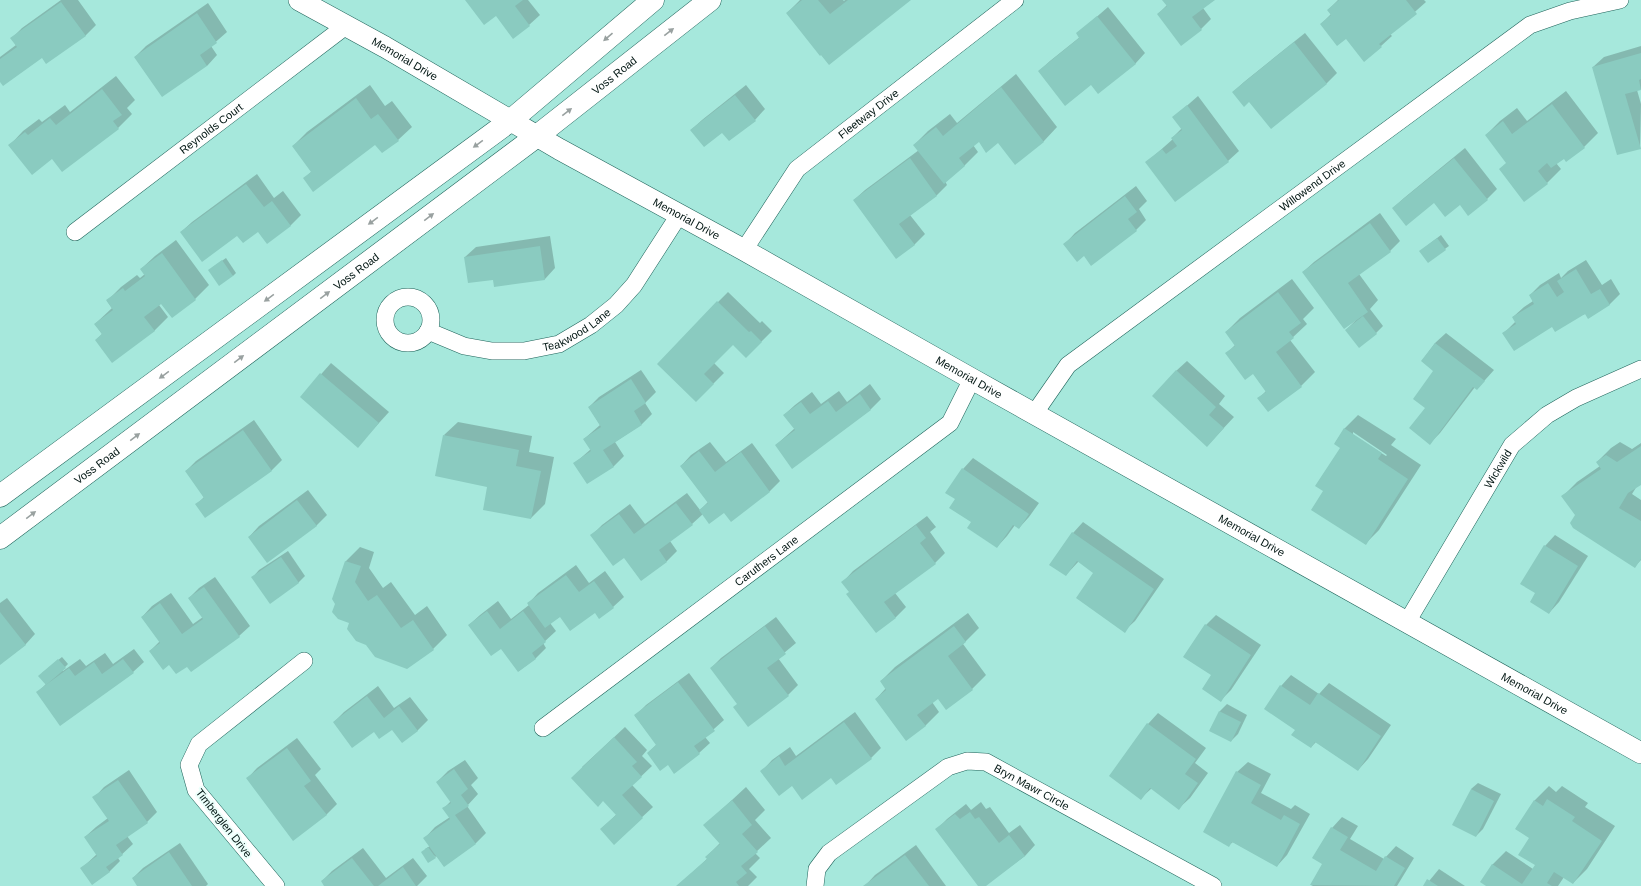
<svg xmlns="http://www.w3.org/2000/svg" width="1641" height="886" font-family="Helvetica,sans-serif">
<style>
.shadow{fill:#0003;fill-rule:evenodd}
.building{fill:#8acbc0}
.lines{fill:none;stroke-linecap:round;stroke-linejoin:round}
.minor-casing{stroke:#1f635a;stroke-width:18}
.tertiary-casing{stroke:#1f635a;stroke-width:22}
.primary-casing{stroke:#1f635a;stroke-width:23}
.minor{stroke:#fff;stroke-width:17}
.tertiary{stroke:#fff;stroke-width:21}
.primary{stroke:#fff;stroke-width:22}
.oneway{fill:#99a1a0}
.labels{text-anchor:middle;stroke-width:4;stroke-linejoin:round;paint-order:stroke}
.street-label{font-size:11px;fill:#001512;stroke:#ecfffb}
</style>
<rect width="100%" height="100%" fill="#a6e8dc"/>
<!-- shadow -->
<g class="shadow">
<path d="M61 0H78L96 25 85 36 42 57 0 81V57L16 45 12 38 22 28Z"/>
<path d="M466 0H528L540 15 529 25 496 15Z"/>
<path d="M800 0H843L844 1 845 0H909L829 64 787 13Z"/>
<path d="M1164 0H1213L1203 8 1211 19 1201 29 1158 14 1167 5Z"/>
<path d="M1338 0H1424L1426 2 1390 34 1392 36 1381 46 1346 38 1321 24 1331 14 1328 10Z"/>
<path d="M208 3 227 32 211 46 217 55 207 66 135 57 146 46Z"/>
<path d="M1108 7 1145 53 1135 64 1091 84 1039 71 1050 61 1080 37 1077 34Z"/>
<path d="M1305 33 1337 73 1327 83 1271 128 1250 101 1233 92 1244 82Z"/>
<path d="M1641 46V89L1637 90 1641 104 1640 148 1593 67 1604 57Z"/>
<path d="M1016 74 1057 127 1044 141 1015 163 998 141H979L973 145 978 152 964 166 945 181 947 185 937 195 910 215 925 234 914 245 854 200 865 190 919 150 914 145 928 131 950 114 957 123Z"/>
<path d="M116 76 135 100 127 108 132 114 118 128 52 158 10 145 23 131 39 119 42 122 65 105 70 112Z"/>
<path d="M370 85 385 106 392 101 412 127 398 140 375 143 304 179 312 171 293 146 307 132Z"/>
<path d="M746 85 765 109 755 120 723 131 691 130 702 120Z"/>
<path d="M1566 91 1598 133 1584 147 1556 163 1561 169 1547 183 1507 163 1486 135 1500 121 1517 108 1527 121Z"/>
<path d="M1198 96 1239 151 1228 161 1175 200 1147 162 1173 139 1172 138 1182 128 1174 117Z"/>
<path d="M1465 148 1497 189 1487 199 1460 204 1434 202 1393 208 1404 198Z"/>
<path d="M257 174 274 198 283 191 301 215 290 226 238 235 181 232 192 222Z"/>
<path d="M1136 186 1147 201 1139 209 1146 220 1136 230 1084 255 1065 244 1075 233Z"/>
<path d="M1380 213 1400 241 1390 251 1359 274 1378 300 1370 309 1383 326 1376 333 1346 330 1356 320 1303 272 1314 262Z"/>
<path d="M1441 235 1449 246 1428 261 1424 248Z"/>
<path d="M550 236 555 268 545 279 495 286 494 278 465 257 476 247Z"/>
<path d="M176 240 209 285 195 299 172 316 162 303 159 305 168 317 154 331 96 340 102 334 95 324 112 308 107 301 121 287 137 275 140 278 145 274 141 269 155 256Z"/>
<path d="M226 258 236 273 233 276 213 267Z"/>
<path d="M1586 260 1602 285 1611 279 1620 294 1609 305 1553 326 1504 333 1516 321 1513 317 1524 307 1533 301 1530 295 1540 285 1559 273 1561 278 1568 271Z"/>
<path d="M1292 279 1314 308 1303 319 1307 324 1290 340 1315 372 1301 386 1259 398 1266 391 1253 373 1227 353 1236 344 1226 332 1240 318Z"/>
<path d="M728 292 760 323 762 321 772 331 746 357 733 344 714 363 724 373 696 401 718 302Z"/>
<path d="M1446 333 1494 370 1477 389 1475 387 1440 433 1430 443 1426 407 1435 371 1422 361 1435 343Z"/>
<path d="M1187 361 1225 396 1219 404 1234 417 1207 446 1176 371Z"/>
<path d="M331 363 389 412 358 446 301 397Z"/>
<path d="M641 370 656 392 645 403 652 414 642 424 615 442 624 456 614 466 587 483 575 463 591 449 584 439 600 425 589 407 599 397Z"/>
<path d="M870 384 881 399 871 409 793 467 776 445 795 428 784 415 795 405 812 392 821 404 839 391 847 402Z"/>
<path d="M1358 415 1396 439 1391 445 1421 465 1379 530 1365 544 1324 491 1341 447 1335 443 1345 428ZM1353 432 1387 455 1386 456 1353 435Z"/>
<path d="M254 420 282 460 272 470 206 516 197 504 204 497 186 471 196 461Z"/>
<path d="M458 422 532 436 529 452 554 457 545 504 531 518 488 486 444 435Z"/>
<path d="M710 442 726 462 752 443 780 481 770 491 731 520 725 511 703 514 692 524 670 541 677 551 667 561 641 580 624 556 592 535 602 525 630 504 645 524 687 493 700 510 708 502 681 466 691 455Z"/>
<path d="M1620 442 1632 449 1641 443V483L1637 486 1632 494 1641 500V560L1635 566 1576 515 1563 496 1577 482 1600 466 1597 462 1611 448Z"/>
<path d="M973 458 1039 503 1029 517 1019 528 1015 525 1007 536 997 547 973 522 956 499 963 469Z"/>
<path d="M308 490 327 515 316 526 249 537 259 526Z"/>
<path d="M927 516 936 527 930 532 945 553 935 563 895 593 906 607 896 617 876 632 843 582 853 571Z"/>
<path d="M1083 522 1164 579 1135 621 1124 631 1095 572 1079 561 1066 575 1073 533Z"/>
<path d="M1555 535 1588 556 1559 602 1549 613 1536 593 1545 546Z"/>
<path d="M360 547 374 552 369 568 383 588 391 582 415 615 427 606 447 635 433 649 407 668 351 623 333 599 346 561Z"/>
<path d="M288 551 305 576 298 583 253 577 259 570Z"/>
<path d="M576 565 589 583 605 571 624 597 613 607 561 616 550 623 556 631 543 643 546 648 536 658 519 671 501 648 469 625 480 615 498 601 511 619 529 605 528 604 538 593Z"/>
<path d="M215 577 250 626 239 636 187 665 170 663 150 651 160 641 142 617 152 606 171 593 193 624 203 617 189 598 199 588Z"/>
<path d="M7 598 35 634 25 645 0 664V603Z"/>
<path d="M968 613 979 628 963 644 986 675 972 689 938 698 932 702 939 712 925 726 876 699 886 688 881 681 895 667Z"/>
<path d="M1216 615 1261 645 1231 690 1221 700 1212 675 1206 625Z"/>
<path d="M776 617 796 643 778 658 798 685 788 695 738 704 711 668 721 658Z"/>
<path d="M134 649 144 662 133 672 38 692 46 684 42 673 62 657 68 664 62 670 63 671 80 659 86 666 105 653 113 664Z"/>
<path d="M689 673 724 720 705 737 710 743 699 753 668 764 648 753 657 744 635 716 646 705Z"/>
<path d="M1291 675 1319 694 1329 683 1391 725 1368 759 1358 770 1316 742 1311 747 1296 729 1281 686Z"/>
<path d="M378 686 394 708 410 697 428 720 417 731 393 728 374 730 334 722 344 712Z"/>
<path d="M1227 704 1247 715 1238 734 1231 741 1210 730 1220 711Z"/>
<path d="M855 712 881 748 871 758 831 777 792 785 762 771 772 760 790 747 796 756Z"/>
<path d="M1158 713 1206 748 1195 763 1208 773 1190 798 1179 808 1152 788 1141 798 1148 724Z"/>
<path d="M625 727 647 750 642 756 652 766 632 785 653 807 614 843 601 829 617 814 603 800 582 767Z"/>
<path d="M297 738 321 769 315 775 337 804 326 815 247 779 257 768Z"/>
<path d="M465 760 478 778 471 785 478 794 467 806 486 833 476 843 444 866 437 856 436 857 425 849 430 846 425 838 435 827 450 817 444 808 451 801 437 782 448 771Z"/>
<path d="M1248 762 1271 774 1261 793 1291 809 1295 805 1310 814 1287 855 1277 866 1233 842 1229 845 1237 772Z"/>
<path d="M129 770 157 812 147 822 127 836 133 844 118 858 120 861 109 872 82 868 97 854 85 837 96 827 108 818 94 798 104 787Z"/>
<path d="M1478 783 1501 794 1483 829 1476 836 1471 789Z"/>
<path d="M1549 786 1556 792 1562 786 1588 803 1585 807 1615 826 1587 869 1573 883 1564 877 1558 886H1488L1492 865 1506 851 1533 869 1536 865 1531 838 1516 829 1535 800Z"/>
<path d="M746 787 765 810 755 820 771 838 755 853 760 858 749 869 757 877 748 886H678L708 858 706 857 720 843 705 825Z"/>
<path d="M981 802 986 809 990 807 1009 833 1020 825 1035 845 1025 856 984 886H979L937 829 947 819 966 804 971 810Z"/>
<path d="M1342 817 1358 826 1350 839 1384 859 1396 846 1414 858 1397 886H1313L1311 885 1324 864 1332 828Z"/>
<path d="M180 843 208 884 206 886H138L133 878 143 868Z"/>
<path d="M916 845 946 886H865L875 875Z"/>
<path d="M363 848 386 878 413 858 427 876 417 886H325L322 881 332 871Z"/>
<path d="M1439 869 1465 886H1425Z"/>
</g>
<!-- building -->
<g class="building">
<path d="M465 0H523L515 6 530 26 513 39 496 16 484 25Z"/>
<path d="M802 0H818L830 14 848 0H911L829 65 821 55 820 56 786 13Z"/>
<path d="M1162 0H1215L1192 17 1202 30 1181 46 1157 14 1167 6Z"/>
<path d="M1339 0H1406L1417 14 1379 44 1382 47 1364 62 1346 39 1337 46 1320 24 1331 15 1327 10Z"/>
<path d="M61 2 86 36 46 64 42 58 3 86 0 82V59L17 47 10 38Z"/>
<path d="M197 13 217 43 200 55 207 66 162 97 134 57Z"/>
<path d="M1097 16 1136 64 1098 94 1091 85 1065 106 1038 71 1079 38 1076 33Z"/>
<path d="M1294 42 1327 84 1271 129 1249 102 1244 107 1232 92Z"/>
<path d="M1641 53V79L1639 80 1641 90 1625 94 1641 149 1617 155 1592 67Z"/>
<path d="M1001 87 1044 142 1015 165 998 143 986 153 979 142 959 158 965 166 944 184 913 145 936 127 943 136Z"/>
<path d="M102 89 122 115 113 121 119 129 62 172 52 159 32 175 8 145 25 132 28 135 50 118 56 125Z"/>
<path d="M735 95 756 121 729 141 722 133 704 147 690 130Z"/>
<path d="M356 98 371 119 378 114 399 141 382 153 375 145 313 192 303 178 311 172 292 146Z"/>
<path d="M1552 104 1585 148 1566 162 1564 159 1551 168 1547 163 1538 171 1548 184 1524 202 1499 169 1506 163 1485 135 1503 121 1512 134Z"/>
<path d="M1187 105 1229 162 1175 202 1145 162 1162 149 1166 154 1177 146 1171 138 1182 130 1172 117Z"/>
<path d="M910 158 937 196 899 224 915 245 896 259 853 200Z"/>
<path d="M1454 158 1488 200 1468 216 1460 205 1445 217 1434 203 1406 226 1392 208Z"/>
<path d="M246 184 264 207 272 201 291 226 267 244 258 232 243 243 237 236 202 262 180 232Z"/>
<path d="M1125 196 1137 212 1128 219 1137 231 1091 266 1084 256 1077 262 1063 244Z"/>
<path d="M1370 223 1391 252 1348 283 1368 312 1344 329 1302 272Z"/>
<path d="M1437 238 1446 250 1428 263 1419 251Z"/>
<path d="M540 246 545 280 494 287 493 280 468 283 464 257Z"/>
<path d="M162 253 196 300 172 318 161 304 144 317 155 331 112 363 95 340 102 334 94 324 113 310 106 300 123 288 125 291 145 276 140 269Z"/>
<path d="M222 260 233 276 219 286 208 270Z"/>
<path d="M1576 269 1591 294 1600 289 1610 305 1588 319 1585 314 1555 332 1552 327 1514 351 1502 333 1516 324 1512 317 1534 304 1529 295 1548 283 1557 297 1564 292 1557 281Z"/>
<path d="M1278 292 1301 323 1289 332 1294 338 1276 352 1302 387 1268 412 1257 398 1266 392 1253 374 1245 380 1225 353 1235 346 1225 332Z"/>
<path d="M717 301 749 332 751 331 762 342 746 358 733 345 704 374 714 384 696 402 657 364Z"/>
<path d="M1363 316 1377 334 1359 348 1345 330Z"/>
<path d="M1435 343 1485 381 1477 390 1473 387 1430 445 1409 428 1425 408 1413 399 1433 371 1421 361Z"/>
<path d="M1176 370 1216 407 1209 415 1224 428 1207 447 1152 396Z"/>
<path d="M320 373 379 423 358 448 300 397Z"/>
<path d="M631 379 646 403 634 411 642 425 603 450 614 467 587 484 573 463 591 451 583 439 601 427 588 407Z"/>
<path d="M860 394 871 410 792 469 775 445 795 430 783 415 801 402 810 414 828 401 836 412Z"/>
<path d="M1344 428 1382 453 1378 459 1408 479 1366 545 1311 510 1323 491 1315 486 1340 448 1334 444Z"/>
<path d="M243 430 272 471 205 518 195 504 204 498 185 471Z"/>
<path d="M443 435 519 450 516 466 541 471 531 519 483 510 487 487 435 476Z"/>
<path d="M1641 446V485L1628 493 1619 508 1641 521V559L1635 568 1573 528 1570 523 1575 515 1561 496 1601 469 1596 462 1606 455 1617 462Z"/>
<path d="M699 451 715 472 741 452 770 492 731 522 724 513 709 524 699 510 708 503 680 466Z"/>
<path d="M962 468 1029 514 1019 529 1013 525 997 548 967 528 971 522 949 508 955 499 945 493Z"/>
<path d="M297 500 317 526 267 563 248 537Z"/>
<path d="M676 503 693 525 659 550 667 562 641 581 624 558 613 566 590 535 619 514 634 534Z"/>
<path d="M916 525 926 538 920 543 936 564 884 602 896 618 876 633 846 594 849 592 841 582Z"/>
<path d="M1072 532 1154 589 1125 633 1076 598 1093 573 1077 561 1066 576 1049 565Z"/>
<path d="M1544 545 1578 566 1549 614 1530 602 1535 593 1520 584Z"/>
<path d="M281 557 299 583 270 604 251 577Z"/>
<path d="M345 561 361 566 355 582 368 601 377 595 401 628 413 620 434 650 407 669 375 657 366 645 356 641 347 629 349 623 338 619 332 612 335 604 332 599Z"/>
<path d="M566 575 579 592 594 581 614 608 599 619 595 613 570 631 560 617 545 628 527 603Z"/>
<path d="M204 587 240 637 191 672 187 667 176 674 169 665 163 670 149 651 160 643 141 617 160 603 182 634 203 619 188 598Z"/>
<path d="M487 611 500 629 523 611 546 642 532 653 536 659 518 672 501 649 491 656 468 625Z"/>
<path d="M0 612 26 645 0 665Z"/>
<path d="M1205 624 1251 655 1221 702 1202 689 1211 675 1183 657Z"/>
<path d="M765 626 786 654 767 668 789 696 748 727 733 707 737 704 710 668Z"/>
<path d="M954 626 966 642 948 656 973 690 946 710 938 699 917 715 926 726 906 741 875 699 886 690 880 681Z"/>
<path d="M58 659 66 668 46 685 38 676Z"/>
<path d="M123 659 134 673 60 726 36 692 69 668 75 676 94 662 102 674Z"/>
<path d="M678 682 715 731 694 746 700 754 674 774 668 765 660 771 647 753 656 745 634 715Z"/>
<path d="M1280 685 1310 705 1318 693 1381 736 1358 771 1315 742 1311 748 1291 735 1295 730 1264 709Z"/>
<path d="M367 696 384 718 399 706 418 731 402 743 392 730 379 739 374 732 352 748 333 722Z"/>
<path d="M1219 711 1241 722 1231 742 1209 731Z"/>
<path d="M844 722 872 759 836 785 831 778 802 800 792 786 779 796 760 771 779 756 785 766Z"/>
<path d="M1147 723 1196 759 1185 774 1198 783 1179 810 1150 788 1141 800 1109 776Z"/>
<path d="M614 737 637 762 632 766 642 777 622 795 643 818 614 845 600 829 616 815 603 801 598 807 571 778Z"/>
<path d="M287 748 311 781 304 786 327 815 293 841 246 778Z"/>
<path d="M454 769 468 789 461 795 469 806 455 815 476 844 444 867 423 838 450 819 442 808 451 803 436 782Z"/>
<path d="M1236 771 1261 785 1251 803 1281 820 1284 815 1300 824 1277 867 1232 842 1229 847 1203 832Z"/>
<path d="M118 780 148 823 116 845 123 855 106 867 110 872 92 885 80 868 97 856 84 837 109 821 92 797Z"/>
<path d="M1471 789 1494 801 1476 837 1452 825Z"/>
<path d="M1547 799 1575 817 1572 821 1602 841 1573 884 1554 872 1547 883 1552 886H1486L1480 882 1492 864 1522 884 1535 865 1518 855 1529 838 1515 829 1534 800 1543 806Z"/>
<path d="M732 800 752 825 742 834 758 852 741 866 747 873 736 882 739 886H676L707 859 705 857 720 844 703 825Z"/>
<path d="M970 812 975 819 979 817 999 843 1009 835 1025 856 986 886H978L935 829 955 814 960 819Z"/>
<path d="M1331 827 1348 837 1340 850 1376 871 1385 856 1405 868 1394 886 1310 885 1322 864 1312 858Z"/>
<path d="M428 847 436 858 428 863 421 852Z"/>
<path d="M169 852 192 886H137L132 878Z"/>
<path d="M905 855 929 886H863Z"/>
<path d="M352 858 374 886H324L321 881Z"/>
<path d="M403 867 416 886H378Z"/>
<path d="M1427 879 1438 886H1423Z"/>
</g>
<g class="lines">
<!-- minor casing -->
<g class="minor-casing">
<g id="minor">
<path id="s1" d="M75 232 347 25"/>
<path id="s2" d="M744 250 797 169 1015 0"/>
<circle cx="408" cy="320" r="23"/>
<path id="s3" d="M428 331 464 346 492 351H524L559 344 591 325 616 305 634 285 679 215"/>
<path id="s4" d="M1034 414 1068 365 1530 25 1570 11 1620 0"/>
<path id="s5" d="M1407 622 1512 445 1547 415 1576 398 1641 369"/>
<path id="s6" d="M543 728 950 423 972 379"/>
<path d="M276 886 196 790 189 765 199 744 304 661"/>
<path id="s7" d="M815 886 817 869 829 853 948 767 967 761 986 762 1213 886"/>
</g>
</g>
<!-- tertiary casing -->
<g class="tertiary-casing">
<g id="tertiary">
<path id="s8" d="M299 0 385 47 559 149 744 250 972 379 1641 753"/>
</g>
</g>
<!-- primary casing -->
<g class="primary-casing">
<g id="primary">
<path d="M0 496 510 121 653 0"/>
<path id="s9" d="M0 538 537 136 710 0"/>
</g>
</g>
<!-- minor -->
<use href="#minor" class="minor"/>
<!-- tertiary -->
<use href="#tertiary" class="tertiary"/>
<!-- primary -->
<use href="#primary" class="primary"/>
</g>
<!-- one-way arrows -->
<defs><path id="oneway-solid" d="M-6-.8H1V-3.2L6.5 0L1 3.2V.8H-6Z"/></defs>
<g class="oneway">
<use href="#oneway-solid" transform="translate(669 32) rotate(-38)"/>
<use href="#oneway-solid" transform="translate(608 37) rotate(139)"/>
<use href="#oneway-solid" transform="translate(567 112) rotate(-38)"/>
<use href="#oneway-solid" transform="translate(478 144) rotate(144)"/>
<use href="#oneway-solid" transform="translate(429 217) rotate(-37)"/>
<use href="#oneway-solid" transform="translate(373 221) rotate(144)"/>
<use href="#oneway-solid" transform="translate(325 295) rotate(-37)"/>
<use href="#oneway-solid" transform="translate(269 298) rotate(144)"/>
<use href="#oneway-solid" transform="translate(239 359) rotate(-37)"/>
<use href="#oneway-solid" transform="translate(164 375) rotate(144)"/>
<use href="#oneway-solid" transform="translate(135 437) rotate(-37)"/>
<use href="#oneway-solid" transform="translate(31 515) rotate(-37)"/>
</g>
<g class="labels">
<!-- street labels -->
<g class="street-label">
<text dy="4" stroke="none"><textPath href="#s8" startOffset="121">Memorial Drive</textPath></text>
<text dy="4" stroke="none"><textPath href="#s9" startOffset="769">Voss Road</textPath></text>
<text dy="4" stroke="none"><textPath href="#s2" startOffset="187">Fleetway Drive</textPath></text>
<text dy="4" stroke="none"><textPath href="#s1" startOffset="171">Reynolds Court</textPath></text>
<text dy="4" stroke="none"><textPath href="#s4" startOffset="363">Willowend Drive</textPath></text>
<text dy="4" stroke="none"><textPath href="#s8" startOffset="445">Memorial Drive</textPath></text>
<text dy="4" stroke="none"><textPath href="#s9" startOffset="445">Voss Road</textPath></text>
<text dy="4" stroke="none"><textPath href="#s3" startOffset="157">Teakwood Lane</textPath></text>
<text dy="4" stroke="none"><textPath href="#s8" startOffset="769">Memorial Drive</textPath></text>
<text dy="4" stroke="none"><textPath href="#s9" startOffset="121">Voss Road</textPath></text>
<text dy="4" stroke="none"><textPath href="#s5" startOffset="178">Wickwild</textPath></text>
<text dy="4" stroke="none"><textPath href="#s8" startOffset="1093">Memorial Drive</textPath></text>
<text dy="4" stroke="none"><textPath href="#s6" startOffset="279">Caruthers Lane</textPath></text>
<text dy="4" stroke="none"><textPath href="#s8" startOffset="1417">Memorial Drive</textPath></text>
<text dy="4" stroke="none"><textPath href="#s7" startOffset="275">Bryn Mawr Circle</textPath></text>
<text transform="translate(224 823) rotate(52)" y="4">Timberglen Drive</text>
</g>
</g>
</svg>
